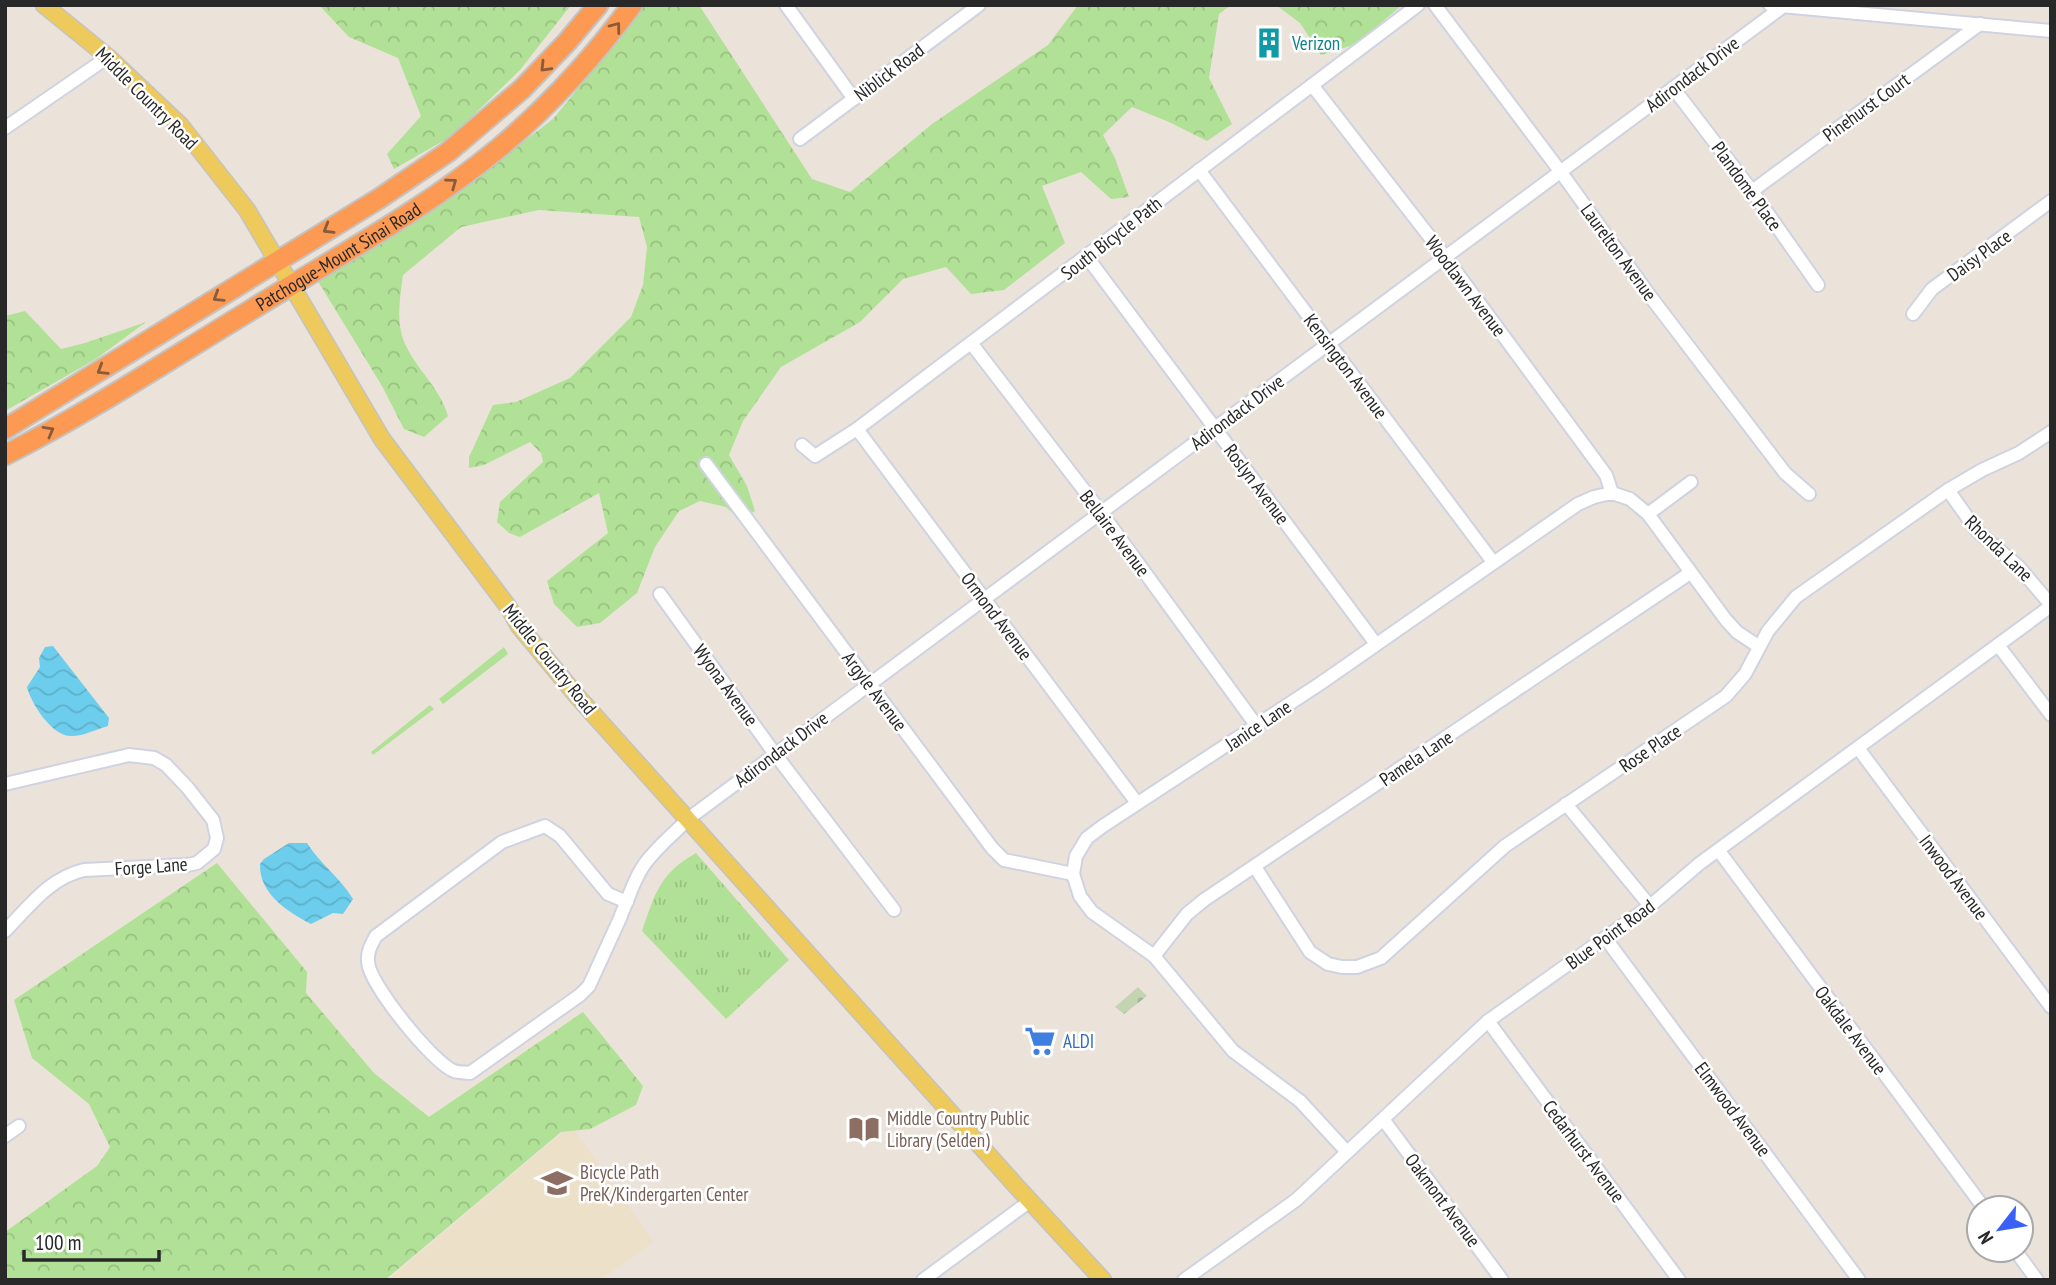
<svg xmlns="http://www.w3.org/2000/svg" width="2056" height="1285" font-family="'PT Sans Narrow',sans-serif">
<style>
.education{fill:#ece0c9}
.grass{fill:#b1e196}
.forest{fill:url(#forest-crowns)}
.cemetery{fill:url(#cemetery-stones)}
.park{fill:url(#park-tufts)}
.water{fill:url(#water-waves)}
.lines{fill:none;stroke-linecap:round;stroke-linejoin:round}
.minor-casing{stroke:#cfd3e1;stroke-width:16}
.major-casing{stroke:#c3c3c3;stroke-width:19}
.highway-casing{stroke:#c3c3c3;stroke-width:23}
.minor{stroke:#fff;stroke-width:12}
.major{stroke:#eec95b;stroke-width:16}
.highway{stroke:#fc9a54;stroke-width:19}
.oneway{stroke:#875b3c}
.labels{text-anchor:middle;stroke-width:5;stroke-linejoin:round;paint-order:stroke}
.culture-label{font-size:19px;fill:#0d838f;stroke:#fff;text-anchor:start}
.street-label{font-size:19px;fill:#282828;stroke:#fff}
.shop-label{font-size:19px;fill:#366cbe;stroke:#fff;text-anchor:start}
.education-label{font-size:19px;fill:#785e54;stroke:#fff;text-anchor:start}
</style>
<defs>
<pattern id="forest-crowns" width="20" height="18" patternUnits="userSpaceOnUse" patternTransform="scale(1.75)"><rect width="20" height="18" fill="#b1e196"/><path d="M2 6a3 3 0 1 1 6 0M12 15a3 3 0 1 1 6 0" fill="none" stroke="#98c181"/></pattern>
<pattern id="cemetery-stones" width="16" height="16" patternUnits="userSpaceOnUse" patternTransform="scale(1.75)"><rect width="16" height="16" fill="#c3d4b1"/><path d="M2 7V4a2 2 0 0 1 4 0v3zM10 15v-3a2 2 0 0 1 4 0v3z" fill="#a8b698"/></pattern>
<pattern id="park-tufts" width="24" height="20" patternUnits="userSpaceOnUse" patternTransform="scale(1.75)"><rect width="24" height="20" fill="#b1e196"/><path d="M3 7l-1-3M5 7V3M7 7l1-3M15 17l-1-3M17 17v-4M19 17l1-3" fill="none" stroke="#98c181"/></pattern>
<pattern id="water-waves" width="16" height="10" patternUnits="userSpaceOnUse" patternTransform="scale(1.75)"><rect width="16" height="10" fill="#6dcdec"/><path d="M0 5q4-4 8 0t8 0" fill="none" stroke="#5eb0ca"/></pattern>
</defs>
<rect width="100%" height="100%" fill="#ebe3da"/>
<!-- education -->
<path class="education" d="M571 1125 654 1242 600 1280H388Z"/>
<!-- grass -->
<g class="grass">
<path d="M504 647 508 654 443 704 439 699Z"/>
<path d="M430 705 434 709 373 755 371 752Z"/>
</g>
<!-- forest -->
<g class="forest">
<path d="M319 5H571L520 70 452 136 394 169 387 154 421 116 398 58 349 37Z"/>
<path d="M641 5H699L812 179 850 192 932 124 1048 45 1078 5H1231L1219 14 1209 78 1232 124 1207 141 1169 122 1132 107 1103 135 1115 158 1129 197 1111 199 1081 172 1042 186 1065 243 1004 290 971 294 946 267 903 279 860 322 781 367 743 421 729 455 747 486 755 511 739 519 726 507 700 501 679 511 655 547 637 593 600 623 577 627 554 604 547 581 608 533 599 493 520 537 509 533 497 522 500 502 543 462 541 453 530 442 484 465 469 468V457L493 405 516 402 570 378 631 317 643 285 647 247 639 217 539 210 461 227 403 275C400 298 395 324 406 346 418 371 440 388 448 416L424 437 404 429 382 386 316 278 502 158 553 119 611 48Z"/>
<path d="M1276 5H1402L1356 44 1321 55 1300 23Z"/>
<path d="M25 311 61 349 85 343 146 322 96 359 5 411V316Z"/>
<path d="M217 863 307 972 306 993 374 1073 429 1117 583 1012 643 1086 636 1105 590 1129 561 1132 385 1280H5V1232L97 1166 110 1147 89 1104 32 1058 14 1000Z"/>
</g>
<!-- cemetery -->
<path class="cemetery" d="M1138 987 1147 996 1124 1014 1115 1007Z"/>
<!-- park -->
<path class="park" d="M696 853 789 960 726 1019 642 931C655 894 659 874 696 853Z"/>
<!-- water -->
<g class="water">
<path d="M53 646 109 718 108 726C97 729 81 737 70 736 51 735 31 703 27 687L40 667 39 658 45 647Z"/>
<path d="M289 843H307C320 864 340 877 353 899L343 914 333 913 311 924C288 912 259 894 260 864L264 859Z"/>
</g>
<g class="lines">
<!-- minor casing -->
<g class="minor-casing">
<g id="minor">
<path d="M786 5 854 99"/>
<path d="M1435 5 1560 171 1650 296 1785 473 1809 494"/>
<path d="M1770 5 2051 31"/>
<path d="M1312 85 1446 258 1606 475 1612 493"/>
<path d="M1674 89 1752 191 1818 285"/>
<path d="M5 128 108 57"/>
<path d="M800 139 979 5"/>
<path d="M1199 170 1493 562"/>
<path d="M1752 191 1980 24"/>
<path d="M1087 257 1376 644"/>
<path d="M1913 314 1932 289 2051 201"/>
<path d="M971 343 1100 511 1256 725"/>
<path d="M857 429 1137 803"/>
<path d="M802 445 815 456 857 429 1418 5"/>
<path d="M706 464 992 848 1004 860 1073 874"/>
<path d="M1948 490 1977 531 2018 566 2051 605"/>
<path d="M1648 514 1691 482"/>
<path d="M660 594 775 754 894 910"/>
<path d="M1998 645 2051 715"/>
<path d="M1858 748 2051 1007"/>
<path d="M5 784 129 755 154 758 166 765 187 787 213 820 217 838 214 849 197 863 187 865 84 870C49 878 29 907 5 931"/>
<path d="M1566 804 1650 906"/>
<path d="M1719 851 1984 1208"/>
<path d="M1255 867 1310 952 1328 964 1342 967H1357L1381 958 1505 846 1726 696 1745 674 1768 631 1796 597 1948 490 1982 470 2019 453 2051 432"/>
<path d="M627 902 608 894 560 836 545 826 502 842 376 936C371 945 367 952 368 962 369 984 433 1063 454 1071 459 1073 465 1072 470 1073L580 995 589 986 621 916V915C628 900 633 882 642 868 653 850 674 834 688 819L1785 5"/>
<path d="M1606 939 1859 1280"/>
<path d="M1154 956 1187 914 1204 900 1690 573"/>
<path d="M1488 1021 1679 1280"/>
<path d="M1383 1119 1502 1280"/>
<path d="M5 1136 19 1126"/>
<path d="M1347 1152 1300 1101 1233 1051 1154 956 1092 912 1080 896 1073 874 1076 856 1087 838 1103 826 1321 683 1578 504 1594 497 1612 493 1630 499 1648 514 1726 620 1737 632 1758 646"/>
<path d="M2015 1250 2037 1280"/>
<path d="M923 1280 1030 1201"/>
<path d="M1184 1280 1296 1200 1488 1021 1650 906 1699 864 2051 606"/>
</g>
</g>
<!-- major casing -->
<g class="major-casing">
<path id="major" d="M44 5 108 57 181 126 247 210 382 439 509 608 519 626 577 696 1018 1188 1103 1280"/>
</g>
<!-- highway casing -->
<g class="highway-casing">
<g id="highway">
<path d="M5 429 380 198 448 152 522 89 567 42 598 5"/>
<path id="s1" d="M5 455C90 412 170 359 251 310 334 258 423 211 499 148 549 106 593 58 632 5"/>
</g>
</g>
<!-- minor -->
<use href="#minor" class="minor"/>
<!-- major -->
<use href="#major" class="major"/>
<!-- highway -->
<use href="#highway" class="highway"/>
</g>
<!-- one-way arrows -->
<defs><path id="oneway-chevron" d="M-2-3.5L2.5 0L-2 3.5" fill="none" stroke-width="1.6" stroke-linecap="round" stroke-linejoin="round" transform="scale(1.75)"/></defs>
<g class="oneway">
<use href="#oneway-chevron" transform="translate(616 27) rotate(-53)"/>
<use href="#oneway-chevron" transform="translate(545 67) rotate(134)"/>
<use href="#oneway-chevron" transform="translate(452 183) rotate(-36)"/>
<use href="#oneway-chevron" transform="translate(328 229) rotate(149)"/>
<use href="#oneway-chevron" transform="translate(218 297) rotate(148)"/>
<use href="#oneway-chevron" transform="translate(102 370) rotate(148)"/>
<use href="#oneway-chevron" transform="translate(49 431) rotate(-29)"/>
</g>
<!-- icons -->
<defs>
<g id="building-bare" transform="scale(2.415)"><path d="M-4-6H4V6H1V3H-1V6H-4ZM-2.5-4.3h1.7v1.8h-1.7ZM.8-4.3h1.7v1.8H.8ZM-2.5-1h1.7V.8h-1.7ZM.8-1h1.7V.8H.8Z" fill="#0f9aa8" stroke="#fff" stroke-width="2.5" paint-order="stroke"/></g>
<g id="supermarket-bare" transform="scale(2.415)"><path d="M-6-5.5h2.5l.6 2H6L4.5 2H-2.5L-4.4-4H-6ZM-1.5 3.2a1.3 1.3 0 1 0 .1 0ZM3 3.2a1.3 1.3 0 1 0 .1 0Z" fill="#3f7fe0" stroke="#fff" stroke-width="2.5" paint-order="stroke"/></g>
<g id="library-bare" transform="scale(2.415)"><path d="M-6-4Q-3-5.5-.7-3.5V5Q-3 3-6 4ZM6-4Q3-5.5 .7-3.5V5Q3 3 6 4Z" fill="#8d6e63" stroke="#fff" stroke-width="2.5" paint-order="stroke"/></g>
<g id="school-bare" transform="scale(2.415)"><path d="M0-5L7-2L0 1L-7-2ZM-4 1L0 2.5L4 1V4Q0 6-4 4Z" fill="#8d6e63" stroke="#fff" stroke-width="2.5" paint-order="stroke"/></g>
</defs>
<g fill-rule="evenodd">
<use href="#building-bare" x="1269" y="43"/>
<use href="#supermarket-bare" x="1040" y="1041"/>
<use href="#library-bare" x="864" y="1129"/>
<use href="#school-bare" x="557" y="1183"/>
</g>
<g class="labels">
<!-- culture labels -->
<g class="culture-label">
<text x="1292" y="50">Verizon</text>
</g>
<!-- street labels -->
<g class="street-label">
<text transform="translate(889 72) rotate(-37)" y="7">Niblick Road</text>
<text transform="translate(1692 74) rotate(-37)" y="7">Adirondack Drive</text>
<text transform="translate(147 98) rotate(45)" y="7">Middle Country Road</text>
<text transform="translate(1866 107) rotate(-36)" y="7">Pinehurst Court</text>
<text transform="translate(1747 186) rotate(54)" y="7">Plandome Place</text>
<text transform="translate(1111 238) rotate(-38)" y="7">South Bicycle Path</text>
<text transform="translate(1619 252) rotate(54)" y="7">Laurelton Avenue</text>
<text dy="7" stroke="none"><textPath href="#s1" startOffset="388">Patchogue-Mount Sinai Road</textPath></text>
<text transform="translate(1979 255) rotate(-36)" y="7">Daisy Place</text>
<text transform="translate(1466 286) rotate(53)" y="7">Woodlawn Avenue</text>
<text transform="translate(1346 366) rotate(53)" y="7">Kensington Avenue</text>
<text transform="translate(1237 412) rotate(-37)" y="7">Adirondack Drive</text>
<text transform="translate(1257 484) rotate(53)" y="7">Roslyn Avenue</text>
<text transform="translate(1115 533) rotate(53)" y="7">Bellaire Avenue</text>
<text transform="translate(1999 548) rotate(44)" y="7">Rhonda Lane</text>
<text transform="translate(997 616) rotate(53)" y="7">Ormond Avenue</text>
<text transform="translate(550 659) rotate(51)" y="7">Middle Country Road</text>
<text transform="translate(726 685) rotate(54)" y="7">Wyona Avenue</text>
<text transform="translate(875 691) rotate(53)" y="7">Argyle Avenue</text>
<text transform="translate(1258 725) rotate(-34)" y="7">Janice Lane</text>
<text transform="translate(1650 748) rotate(-34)" y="7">Rose Place</text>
<text transform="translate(781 749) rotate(-37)" y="7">Adirondack Drive</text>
<text transform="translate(1416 758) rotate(-34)" y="7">Pamela Lane</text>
<text transform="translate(151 866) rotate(-4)" y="7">Forge Lane</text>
<text transform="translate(1954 877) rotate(53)" y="7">Inwood Avenue</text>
<text transform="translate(1610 934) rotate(-36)" y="7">Blue Point Road</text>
<text transform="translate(1851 1030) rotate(53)" y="7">Oakdale Avenue</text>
<text transform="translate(1733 1109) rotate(53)" y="7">Elmwood Avenue</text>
<text transform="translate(1584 1151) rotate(53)" y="7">Cedarhurst Avenue</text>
<text transform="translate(1443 1200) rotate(53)" y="7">Oakmont Avenue</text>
</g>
<!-- shop labels -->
<g class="shop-label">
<text x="1063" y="1048">ALDI</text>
</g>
<!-- education labels -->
<g class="education-label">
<text x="887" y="1125">Middle Country Public<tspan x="887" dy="22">Library (Selden)</tspan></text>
<text x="580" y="1179">Bicycle Path<tspan x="580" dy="22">PreK/Kindergarten Center</tspan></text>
</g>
</g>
<!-- border -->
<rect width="2056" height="1285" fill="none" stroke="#282828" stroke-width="14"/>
<!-- north arrow -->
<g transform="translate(2000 1229) rotate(239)"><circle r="33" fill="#ffffff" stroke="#a9a9a9" stroke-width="2"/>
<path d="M0-5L12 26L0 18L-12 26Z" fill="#3a61f7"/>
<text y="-10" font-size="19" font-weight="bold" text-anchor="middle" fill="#282828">N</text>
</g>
<!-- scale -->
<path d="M24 1250v10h135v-10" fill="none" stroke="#282828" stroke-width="3.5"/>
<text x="35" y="1250" font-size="21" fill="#282828" stroke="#ffffff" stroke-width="5" paint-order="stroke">100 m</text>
</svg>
